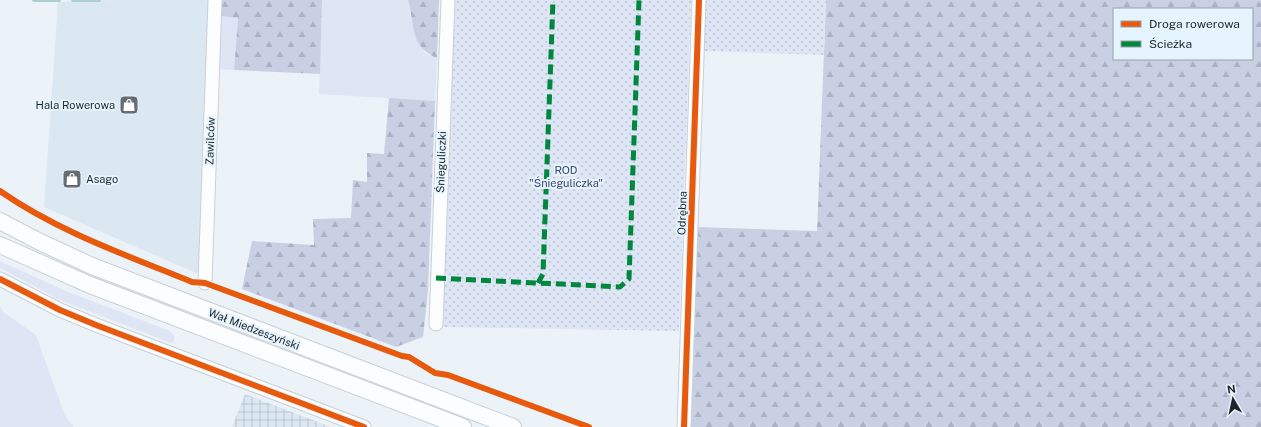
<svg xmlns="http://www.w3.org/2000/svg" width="1261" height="427" font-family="'Public Sans',sans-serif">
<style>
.built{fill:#dbe8f1}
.industrial{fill:url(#industrial-grid)}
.grass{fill:#dee5f4}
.forest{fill:url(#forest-firs);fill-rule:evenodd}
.park{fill:url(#park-dots)}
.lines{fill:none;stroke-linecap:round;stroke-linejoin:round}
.stream{stroke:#aecfd2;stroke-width:4}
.minor-casing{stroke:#c9d0d6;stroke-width:15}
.major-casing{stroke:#c9d0d6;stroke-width:18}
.minor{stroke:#fcfdfe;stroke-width:13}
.major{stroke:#fcfdfe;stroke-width:16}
.quiet{stroke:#00873e;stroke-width:5;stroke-dasharray:10 5;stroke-linecap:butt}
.cycleway-casing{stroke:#e6f4fe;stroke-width:8}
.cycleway{stroke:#e8590c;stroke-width:6}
.labels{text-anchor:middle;stroke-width:4;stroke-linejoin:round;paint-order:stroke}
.poi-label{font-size:11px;fill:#1c252b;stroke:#e6f4fe;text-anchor:end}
.street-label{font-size:11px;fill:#1c252b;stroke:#e6f4fe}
.park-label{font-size:11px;fill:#3d4572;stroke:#e6f4fe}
</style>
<defs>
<pattern id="industrial-grid" width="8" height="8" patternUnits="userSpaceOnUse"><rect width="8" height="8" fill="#dbe8f1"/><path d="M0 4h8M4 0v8" fill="none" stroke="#bbc7cf"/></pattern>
<pattern id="forest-firs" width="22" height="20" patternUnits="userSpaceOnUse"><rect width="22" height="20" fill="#c9d0e4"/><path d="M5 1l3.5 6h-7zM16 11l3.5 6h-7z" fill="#acb2c4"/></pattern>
<pattern id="park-dots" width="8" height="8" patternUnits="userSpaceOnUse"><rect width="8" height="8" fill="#dee5f4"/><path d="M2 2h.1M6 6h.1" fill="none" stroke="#bec4d1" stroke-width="1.8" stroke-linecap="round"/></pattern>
</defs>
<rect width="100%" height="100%" fill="#ecf3f8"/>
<!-- built -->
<path class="built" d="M113 0H212L201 273H196L44 207 58 2Z"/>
<!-- industrial -->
<path class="industrial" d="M245 394 331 427H232Z"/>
<!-- grass -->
<g class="grass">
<path d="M322 0H408L412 24 425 53 437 58 435 101 319 94Z"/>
<path d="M219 16 238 18 234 70 217 69Z"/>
<path d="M0 261 66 291 170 331 174 336V341L171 343 60 300 0 268Z"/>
<path d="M0 306 3 312 36 335 65 416 74 427H0Z"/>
</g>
<!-- forest -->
<g class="forest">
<path d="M220 0H322L320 74 234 70 238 18 219 16Z"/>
<path d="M408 0H439L437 58C409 46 415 24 408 0Z"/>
<path d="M826 0H1261V427H691L697 227 817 231ZM1114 9H1252V59H1114Z"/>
<path d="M389 98 435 101 428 291 423 337 396 347 242 289 252 241 314 245 313 219 351 218 353 180 367 182V153L384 154Z"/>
</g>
<!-- park -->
<g class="park">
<path d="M454 0H691L679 331 442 327 443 284 447 282V274L444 271Z"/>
<path d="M706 0H826L824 55 704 51Z"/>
</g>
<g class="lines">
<!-- stream -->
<g class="stream">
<path d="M34 0H59"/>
<path d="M73 0H99"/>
</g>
<!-- minor casing -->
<g class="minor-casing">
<g id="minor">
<path d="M0 279 60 310 96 325 364 427"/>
<path d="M205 283 215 0"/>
<path d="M436 324 448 0"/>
<path d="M684 427 699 0"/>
</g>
</g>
<!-- major casing -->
<g class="major-casing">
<g id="major">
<path d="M0 221 38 241 92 266 513 427"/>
<path d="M0 245 90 285 463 427"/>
</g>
</g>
<!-- minor -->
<use href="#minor" class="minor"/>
<!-- major -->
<use href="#major" class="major"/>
<!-- quiet -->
<g class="quiet">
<path d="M436 278 620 287 629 279 639 0"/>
<path d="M538 283 543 274 553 0"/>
</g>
<!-- cycleway casing -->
<g class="cycleway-casing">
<g id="cycleway">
<path d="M0 191C59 232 126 255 192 282L205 283 402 356 409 357 435 373 448 375 589 427"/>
<path d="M0 279 60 310 96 325 364 427"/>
<path d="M684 427 699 0"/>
</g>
</g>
<!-- cycleway -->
<use href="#cycleway" class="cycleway"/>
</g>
<!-- icons -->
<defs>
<g id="shop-square" transform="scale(1)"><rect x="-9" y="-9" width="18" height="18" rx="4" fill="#656d73" stroke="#e6f4fe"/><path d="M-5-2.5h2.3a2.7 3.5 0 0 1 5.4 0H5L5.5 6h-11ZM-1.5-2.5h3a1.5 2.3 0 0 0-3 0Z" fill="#fff"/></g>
</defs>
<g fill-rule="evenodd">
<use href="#shop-square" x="129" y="105"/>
<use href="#shop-square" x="72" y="179"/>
</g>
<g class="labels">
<!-- poi labels -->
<g class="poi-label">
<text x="115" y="109">Hala Rowerowa</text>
<text x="86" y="183" text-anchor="start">Asago</text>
</g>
<!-- street labels -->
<g class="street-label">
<text transform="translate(210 141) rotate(-88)" y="4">Zawilców</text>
<text transform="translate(441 162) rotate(-88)" y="4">Śnieguliczki</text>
<text transform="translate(682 213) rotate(-88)" y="4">Odrębna</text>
<text transform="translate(254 329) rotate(21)" y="4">Wał Miedzeszyński</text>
</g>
<!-- park labels -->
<g class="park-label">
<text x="566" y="174">ROD<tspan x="566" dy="13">"Śnieguliczka"</tspan></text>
</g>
</g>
<!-- legend -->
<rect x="1113" y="8" width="140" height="52" fill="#e6f4fe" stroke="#95a1aa"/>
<rect x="1121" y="21" width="20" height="6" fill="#e8590c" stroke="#95a1aa"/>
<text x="1149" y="28" font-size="12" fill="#1c252b">Droga rowerowa</text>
<rect x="1121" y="41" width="20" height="6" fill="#00873e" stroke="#95a1aa"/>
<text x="1149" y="48" font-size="12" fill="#1c252b">Ścieżka</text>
<!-- north arrow -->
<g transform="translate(1233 399) rotate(351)" stroke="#e6f4fe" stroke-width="3" paint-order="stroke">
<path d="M0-3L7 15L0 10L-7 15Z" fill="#1c252b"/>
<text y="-6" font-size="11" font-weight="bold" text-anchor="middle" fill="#1c252b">N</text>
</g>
</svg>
